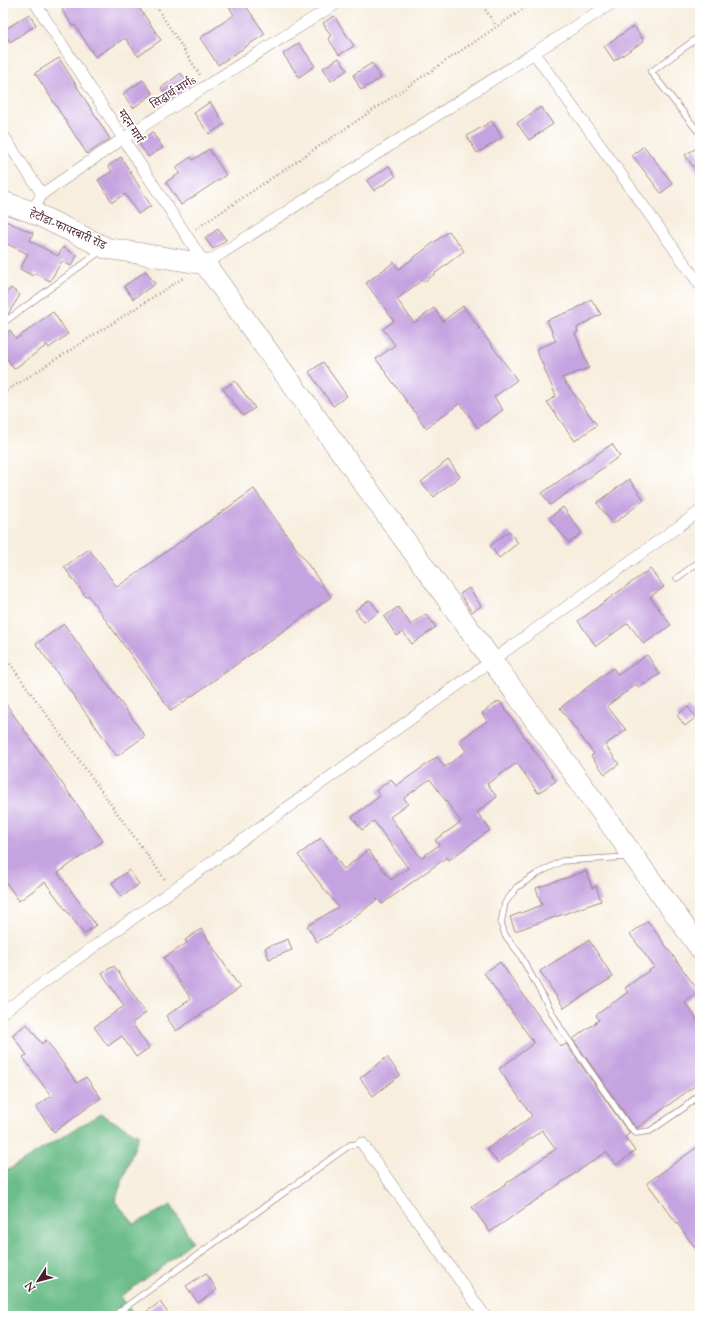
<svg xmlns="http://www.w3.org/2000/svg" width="703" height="1319" font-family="'Sorts Mill Goudy','Noto Serif Devanagari',serif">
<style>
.forest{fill:#6cbd89;stroke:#5b6e5a}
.building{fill:#c5a2e0;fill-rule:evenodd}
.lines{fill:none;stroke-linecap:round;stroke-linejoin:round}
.lane-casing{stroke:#a08684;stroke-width:7}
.street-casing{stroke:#a08684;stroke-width:12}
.highway-casing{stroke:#a08684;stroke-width:22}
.path{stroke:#a08684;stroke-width:2.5;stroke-dasharray:1 3;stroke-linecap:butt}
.lane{stroke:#fff;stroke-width:5.5}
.street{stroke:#fff;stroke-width:11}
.highway{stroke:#fff;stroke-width:21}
.labels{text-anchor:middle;stroke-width:3.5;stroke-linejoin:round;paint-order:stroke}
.street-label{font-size:12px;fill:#4a1f2b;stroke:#fff}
</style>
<rect width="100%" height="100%" fill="#fff"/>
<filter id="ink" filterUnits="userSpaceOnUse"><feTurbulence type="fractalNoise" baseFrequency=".025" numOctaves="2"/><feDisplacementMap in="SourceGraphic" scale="8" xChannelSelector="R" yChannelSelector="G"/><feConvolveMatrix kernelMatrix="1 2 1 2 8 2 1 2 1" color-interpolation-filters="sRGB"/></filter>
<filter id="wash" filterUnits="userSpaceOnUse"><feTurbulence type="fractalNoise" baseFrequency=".012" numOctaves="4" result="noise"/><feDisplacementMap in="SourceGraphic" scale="16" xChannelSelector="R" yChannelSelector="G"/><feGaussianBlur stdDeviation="0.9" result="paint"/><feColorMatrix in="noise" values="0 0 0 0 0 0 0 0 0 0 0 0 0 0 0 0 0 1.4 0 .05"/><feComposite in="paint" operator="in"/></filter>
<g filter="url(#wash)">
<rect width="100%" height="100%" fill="#f7eede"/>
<!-- forest -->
<path class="forest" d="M100 1114 139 1135 115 1201 134 1224 171 1205 192 1241 164 1266 121 1296 134 1316H3V1173Z"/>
<g id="blocks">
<!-- building -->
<g class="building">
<path d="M73 3H136L161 40 138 56 125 38 95 57 75 25 73 26 62 10Z"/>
<path d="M227 3H244L265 34 218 65 200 38 234 15Z"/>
<path d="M29 14 36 25 10 42 3 31Z"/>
<path d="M334 16 354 46 339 55 328 38 331 36 323 23Z"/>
<path d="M634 26 644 41 614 61 604 46Z"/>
<path d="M299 43 315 66 299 77 283 54Z"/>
<path d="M59 58 110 139 87 154 35 73Z"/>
<path d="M339 58 347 70 331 81 323 68Z"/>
<path d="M372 63 381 78 361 90 353 75Z"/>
<path d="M181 73 190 87 170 100 161 88Z"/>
<path d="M143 80 153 94 133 108 123 94Z"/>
<path d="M210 102 225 124 209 134 194 113Z"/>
<path d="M541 107 553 124 529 140 517 123Z"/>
<path d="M492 121 502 138 477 153 467 136Z"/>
<path d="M152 132 163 148 148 157 138 142Z"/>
<path d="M644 146 673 184 661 193 632 155Z"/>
<path d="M209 149 226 175 181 205 166 182 180 173 176 167 191 157 193 160Z"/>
<path d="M695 149 700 156V176L685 155Z"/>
<path d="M121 157 151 206 138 214 125 194 112 202 98 180 112 171 108 166Z"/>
<path d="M389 166 396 176 374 191 367 181Z"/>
<path d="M3 220 33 233 30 241 58 256 63 247 77 256 71 266 62 261 50 281 35 273 33 276 20 269 28 254 3 242Z"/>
<path d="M218 229 226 240 213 249 205 238Z"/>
<path d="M449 231 464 251 424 282 422 280 397 299 414 323 434 308 443 321 463 306 517 380 494 397 503 410 478 428 460 403 426 428 376 359 395 345 383 329 394 321 366 283 394 262 399 269Z"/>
<path d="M146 271 155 284 133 299 124 286Z"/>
<path d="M11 288 20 295 8 314 3 318V297Z"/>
<path d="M591 299 601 314 577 328 578 332 575 333 589 368 562 378 597 425 575 441 547 402 556 396 536 349 556 341 547 320 574 310Z"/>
<path d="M53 312 68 334 49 348 47 345 14 369 3 353V335L10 330 16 339Z"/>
<path d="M323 362 347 396 333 406 309 372Z"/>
<path d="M235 381 255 408 243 416 223 389Z"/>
<path d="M612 444 620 456 550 505 542 493Z"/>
<path d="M448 460 460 476 434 497 421 482Z"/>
<path d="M629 479 644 500 613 524 597 503Z"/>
<path d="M254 489 331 597 171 711 88 595 86 597 64 567 89 549 117 587Z"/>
<path d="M563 507 582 533 569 543 549 518Z"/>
<path d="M509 531 518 543 499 558 490 546Z"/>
<path d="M650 569 664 587 650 597 671 625 644 644 628 623 596 646 578 621Z"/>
<path d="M469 588 481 606 472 612 460 594Z"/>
<path d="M370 600 379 612 364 622 355 610Z"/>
<path d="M398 607 411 625 426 614 436 627 412 644 403 632 397 636 384 617Z"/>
<path d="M64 624 145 736 117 756 36 644Z"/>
<path d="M647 655 660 674 639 688 637 684 607 706 626 730 605 745 619 764 605 774 591 756 594 754 560 708 613 668 618 675Z"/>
<path d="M3 700 103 841 58 873 96 925 84 934 45 882 19 901 3 878Z"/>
<path d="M499 701 556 781 538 793 517 763 487 784 497 797 477 812 490 830 449 860 447 857 382 904 378 899 331 934 317 942 307 926 338 907 298 855 321 838 344 869 368 850 391 880 408 868 374 821 362 830 352 817 380 796 376 791 391 779 396 786 437 757 445 767 466 751 459 741 487 721 482 713ZM430 779 461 822 435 840 439 845 421 858 390 817 408 804 404 798Z"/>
<path d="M688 707 696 717 685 726 677 715Z"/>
<path d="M129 870 139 884 122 897 112 883Z"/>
<path d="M586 871 592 888 596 886 601 901 515 931 510 917 542 905 536 888Z"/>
<path d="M648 921 699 992 685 1002 700 1023V1082L637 1128 630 1121 573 1039 599 1020 596 1015 628 992 625 988 654 967 630 934Z"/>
<path d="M201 929 240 988 176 1031 166 1016 191 999 164 958 187 943 185 940Z"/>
<path d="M288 939 292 950 269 959 265 948Z"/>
<path d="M589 940 613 977 564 1008 540 971Z"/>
<path d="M500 962 561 1047 566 1044 624 1126 630 1133 625 1137 635 1151 616 1165 606 1152 490 1232 472 1207 556 1149 542 1130 498 1163 487 1149 532 1116 499 1069 534 1043 484 973Z"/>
<path d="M114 966 146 1013 132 1023 149 1048 136 1057 122 1036 108 1046 94 1027 124 1006 102 973Z"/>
<path d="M27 1024 42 1044 46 1040 77 1083 86 1077 101 1098 54 1132 36 1107 51 1096 23 1057 27 1055 12 1035Z"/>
<path d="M387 1057 400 1075 373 1096 360 1078Z"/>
<path d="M700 1145V1254L647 1183Z"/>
<path d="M206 1273 217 1290 198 1303 186 1286Z"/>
<path d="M160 1302 170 1316H141Z"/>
</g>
</g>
</g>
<g filter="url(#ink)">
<use href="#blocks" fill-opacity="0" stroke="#a08684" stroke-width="1"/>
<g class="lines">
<!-- lane casing -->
<g class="lane-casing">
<g id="lane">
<path d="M697 130 651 72 700 36"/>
<path d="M3 323 101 251"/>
<path d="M677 578 700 561"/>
<path d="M628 857 562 861 537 874 517 887 505 903 501 923 505 935 519 953 561 1029 627 1124 636 1133 650 1131 685 1107 700 1094"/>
<path d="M113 1316 350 1145 362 1143"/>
</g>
</g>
<!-- street casing -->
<g class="street-casing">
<g id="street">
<path d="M35 3 205 264 612 3"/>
<path d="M534 53 700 285"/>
<path d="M3 135 42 194"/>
<path d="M32 212 42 194 124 138 337 3"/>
<path d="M3 1012 700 511"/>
<path d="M362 1143 485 1316"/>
</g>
</g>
<!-- highway casing -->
<g class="highway-casing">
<path id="highway" d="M3 202 32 212 106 248 205 264 700 948"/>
</g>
<!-- path -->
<g class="path">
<path d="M154 3 200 75"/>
<path d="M481 3 496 26"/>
<path d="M196 229 532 3"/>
<path d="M3 393 183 278"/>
<path d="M3 654 166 881"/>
</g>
<!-- lane -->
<use href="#lane" class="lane"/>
<!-- street -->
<use href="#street" class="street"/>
<!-- highway -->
<use href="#highway" class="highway"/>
</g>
</g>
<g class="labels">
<!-- street labels -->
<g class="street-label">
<text transform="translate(173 92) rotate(-32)" y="4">सिद्धार्थ मार्गs</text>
<text transform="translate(131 126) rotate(57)" y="4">मदन मार्ग</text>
<text transform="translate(68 229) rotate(24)" y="4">हेटौडा-फापरबारी रोड</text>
</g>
</g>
<!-- margin -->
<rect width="703" height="1319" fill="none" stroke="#fff" stroke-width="16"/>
<!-- north arrow -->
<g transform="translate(38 1281) rotate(234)" stroke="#ffffff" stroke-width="3" paint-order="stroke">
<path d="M0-3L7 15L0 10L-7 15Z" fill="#4a1f2b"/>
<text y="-6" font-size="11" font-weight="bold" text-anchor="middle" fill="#4a1f2b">N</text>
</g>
</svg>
